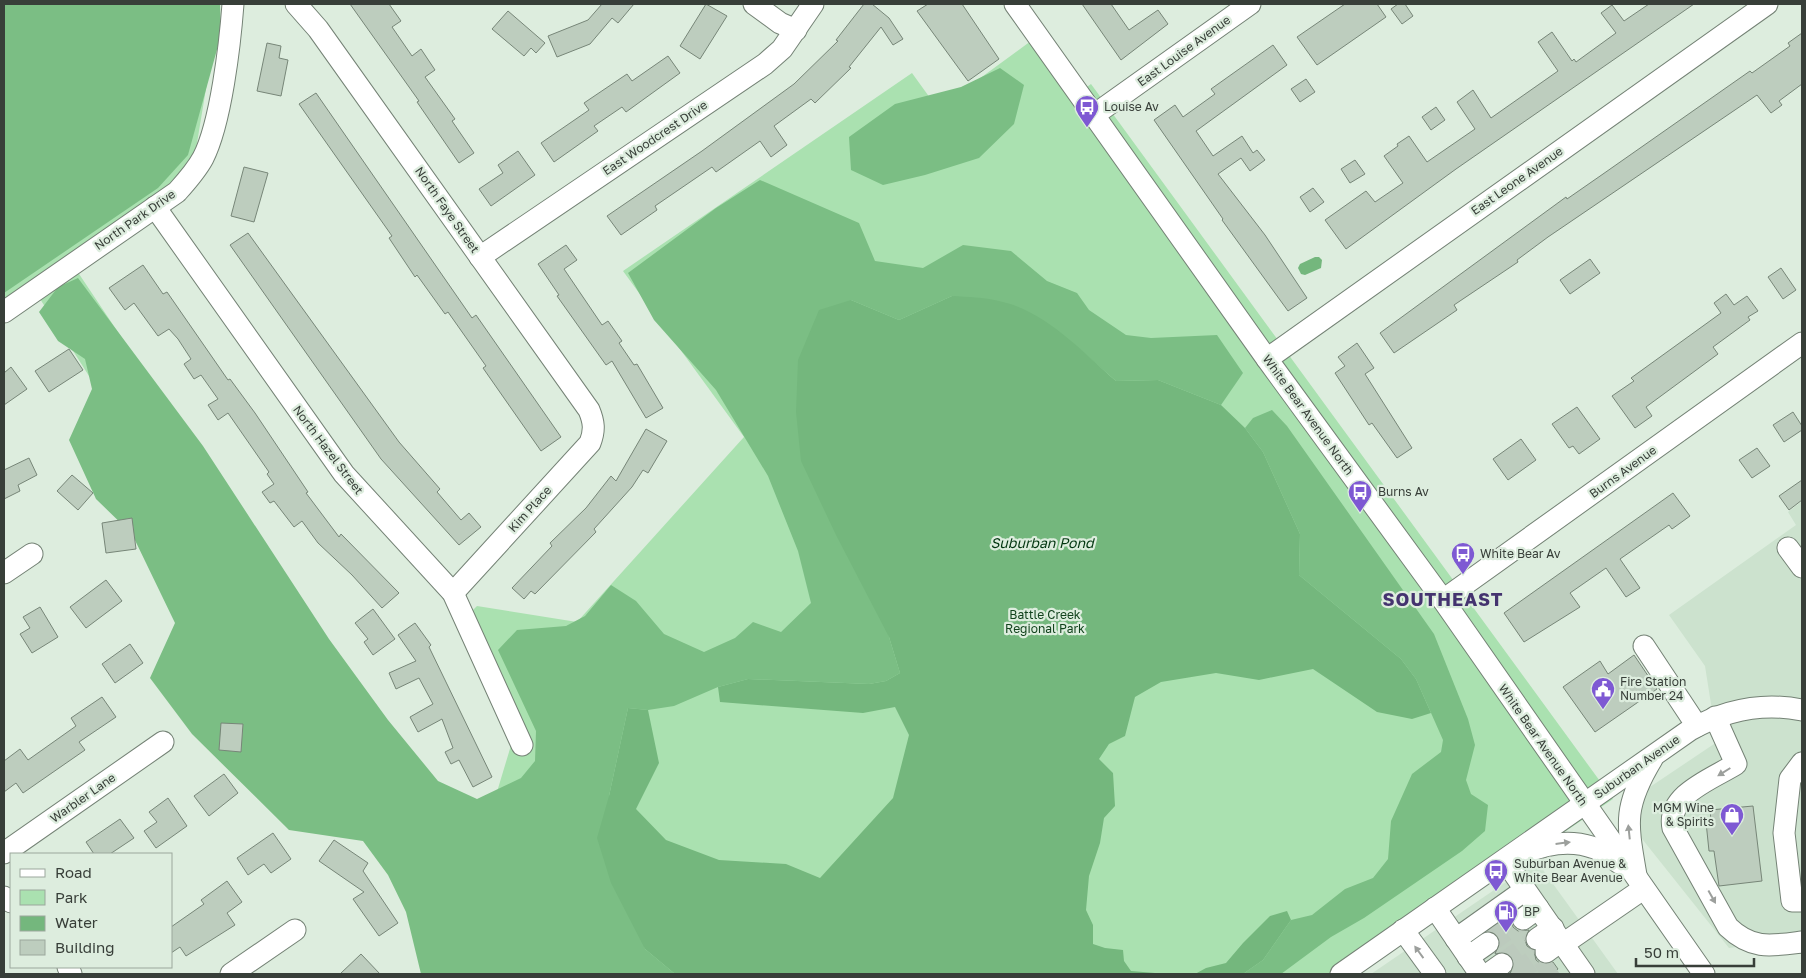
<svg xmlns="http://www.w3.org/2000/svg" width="1806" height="978" font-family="'Golos Text',sans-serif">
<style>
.built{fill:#cce2ce}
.green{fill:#aae1b0}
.forest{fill:#7bbe84}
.water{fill:#74b77d}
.building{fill:#bdcdbe;stroke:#778678}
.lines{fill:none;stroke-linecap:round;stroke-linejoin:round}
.minor-tunnel{stroke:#bccabd;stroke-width:21;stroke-dasharray:21 11;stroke-linecap:butt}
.minor-casing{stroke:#748275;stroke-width:23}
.minor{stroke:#fff;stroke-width:21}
.oneway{fill:#9c9f9c}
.labels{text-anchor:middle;stroke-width:4.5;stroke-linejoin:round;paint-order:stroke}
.street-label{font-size:12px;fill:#383f39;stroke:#ddedde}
.poi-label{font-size:12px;fill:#383f39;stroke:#ddedde;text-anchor:start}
.park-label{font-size:12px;fill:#12431d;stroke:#ddedde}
.water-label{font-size:14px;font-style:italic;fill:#033711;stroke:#ddedde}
.district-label{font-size:18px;font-weight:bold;letter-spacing:1px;fill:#44336f;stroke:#ddedde}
</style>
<rect width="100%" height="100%" fill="#ddedde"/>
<!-- built -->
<g class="built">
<path d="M1802 501V939L1729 948 1639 835 1644 791 1717 742 1705 666 1669 615 1796 525 1788 512Z"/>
<path d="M1538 863 1618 974H1371L1528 867Z"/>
</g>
<!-- green -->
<path class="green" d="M4 4H220L196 149 175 183 67 256 475 865 515 732 458 625 477 606 577 622 744 437 623 271 912 73 938 109 1035 38 1077 94 1091 84 1613 799 1356 974H530L89 376 35 291 4 312Z"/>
<!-- forest -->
<g class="forest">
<path d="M4 4H220L221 35 188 155 158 188 4 293Z"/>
<path d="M1000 68 1024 85 1014 124 979 158 925 175 883 185 851 170 849 137 895 104 961 87Z"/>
<path d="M760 180 859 223 875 261 923 268 963 245 1011 251 1047 281 1077 293 1089 310 1126 335 1151 338 1217 335 1243 373 1221 405 1158 380 1116 381 1077 347 952 296 899 320 851 300 889 637 900 673 886 681 869 684 748 679 718 687 674 706 648 710 628 708 609 796 645 949 675 974H421L406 912 388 875 363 841 289 830 192 734 150 678 175 623 132 534 96 499 69 440 92 389 85 359 58 341 39 312 58 287 78 278 203 446 329 639 388 720 438 781 477 799 521 778 535 761 536 731 498 650 517 630 566 626 585 616 611 585 636 601 664 634 704 652 735 638 753 622 781 632 811 603 798 551 768 476 716 390 654 320 628 273 716 208Z"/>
<path d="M1272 410 1287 426 1434 634 1468 719 1475 745 1466 780 1471 794 1488 805 1485 831 1462 851 1364 918 1331 937 1281 974H1243L1263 960 1291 920 1312 915 1345 889 1373 878 1388 859 1391 821 1412 774 1441 752 1443 740 1416 679 1401 659 1299 575 1300 534 1263 452 1245 428 1253 418Z"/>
</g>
<!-- water -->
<g class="water">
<path d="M1315 257H1319L1322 260 1321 268 1305 275 1301 274 1298 268 1300 264Z"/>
<path d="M952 296C967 297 984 297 999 301 1046 311 1081 351 1116 381L1158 380 1221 405 1245 428 1263 452 1300 534 1299 575 1401 659 1416 679 1431 713 1412 719 1377 712 1313 669 1259 680 1216 673 1161 682 1135 697 1125 736 1109 744 1099 759 1113 773 1115 806 1104 818 1100 843 1089 876 1086 910 1093 925V944L1105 948 1123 950 1124 961 1131 971 1167 974H675L645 949 611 883 597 838 609 796 628 708 648 710 659 763 636 809 666 840 719 860 786 864 820 878 893 798 909 735 895 707 863 713 720 702 718 687 748 679 869 684 886 681 900 673 889 637 836 535 801 461 796 412 798 360 819 310 851 300 899 320Z"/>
<path d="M1287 911 1291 920 1263 960 1243 974H1195L1206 968 1226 963 1243 943 1270 916Z"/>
</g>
<!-- building -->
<g class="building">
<path d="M350 4H389L401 21 392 27 412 56 421 49 435 70 425 77 455 119 452 121 474 153 459 163 417 102 419 101Z"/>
<path d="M602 4H634L618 23 612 18 590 44 557 57 548 36 588 20Z"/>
<path d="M706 4 727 16 700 59 680 46Z"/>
<path d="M864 4H872L889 18 903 39 893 45 881 27 849 67 851 68 815 103 811 99 774 126 787 145 771 157 760 141 716 172 712 167 655 206 657 210 621 235 607 216 702 151 794 84 838 41 836 40Z"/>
<path d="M928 4H962L999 59 968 81 917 11Z"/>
<path d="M1082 4H1111L1129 30 1158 10 1168 24 1121 60Z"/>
<path d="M1345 4H1377L1386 17 1317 65 1297 37Z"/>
<path d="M1398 4H1405L1413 16 1402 24 1391 9Z"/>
<path d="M1649 4H1694L1456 169 1346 249 1325 220 1366 191 1375 202 1403 183 1384 156 1398 146 1397 144 1409 136 1427 162 1475 129 1457 102 1473 90 1491 118 1558 71 1538 42 1552 32 1572 61 1574 59 1576 62 1616 33 1601 13 1612 5 1624 21Z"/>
<path d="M508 11 545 43 536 53 531 48 524 56 492 29Z"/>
<path d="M1802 33V84L1779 101 1782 105 1771 113 1757 95 1548 237 1517 260 1518 262 1454 305 1457 310 1394 353 1380 333 1566 197 1567 199 1603 174 1750 71 1752 73 1790 46 1788 43Z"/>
<path d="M267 43 281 46 279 58 288 60 281 96 257 91Z"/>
<path d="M1273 45 1287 65 1196 131 1213 156 1242 136 1253 153 1257 150 1265 160 1250 171 1241 158 1218 174 1265 235 1307 298 1288 311 1222 220 1223 219 1154 120 1175 105 1183 117 1215 94 1211 89Z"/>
<path d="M668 56 680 73 626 112 622 107 594 126 598 131 554 162 541 143 589 110 584 103 627 74 632 81Z"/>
<path d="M1306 79 1315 92 1300 102 1291 89Z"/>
<path d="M316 93 472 318 476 315 561 437 541 451 483 368 486 366 448 312 445 314 417 275 415 277 389 238 392 236 299 104Z"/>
<path d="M1436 107 1445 120 1431 130 1422 117Z"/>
<path d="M518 151 535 175 491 206 479 189 503 173 498 165Z"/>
<path d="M1355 160 1365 174 1350 183 1341 169Z"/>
<path d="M244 167 268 173 254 222 231 216Z"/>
<path d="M1313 188 1324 202 1310 212 1300 197Z"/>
<path d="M248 233 399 442 440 489 437 492 461 520 469 513 481 527 459 545 381 459 230 245Z"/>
<path d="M566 245 577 260 564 269 602 325 608 321 622 341 619 343 634 365 637 364 663 408 646 418 612 361 606 365 557 296 559 295 538 264Z"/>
<path d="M1590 259 1600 273 1570 294 1560 280Z"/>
<path d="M143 265 163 294 167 292 228 380 230 379 255 413 308 492 306 493 339 537 341 534 399 593 382 608 352 575 318 543 302 521 294 527 274 501 270 503 262 492 274 484 267 474 269 472 228 413 218 420 208 405 218 399 201 375 194 379 184 364 191 359 178 339 169 329 158 336 134 303 125 310 109 288Z"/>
<path d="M1781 268 1796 290 1783 299 1768 277Z"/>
<path d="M1726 294 1734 305 1747 296 1758 311 1748 317 1750 320 1713 347 1718 354 1646 407 1652 416 1635 428 1612 396 1634 381 1631 378 1721 313 1714 303Z"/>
<path d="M1357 343 1374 368 1365 374 1412 448 1397 458 1372 423 1369 425 1335 373 1345 366 1338 357Z"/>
<path d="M69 349 83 370 49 392 35 371Z"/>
<path d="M11 367 27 389 4 405V373Z"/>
<path d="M1577 407 1600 439 1579 454 1573 446 1569 448 1552 424Z"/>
<path d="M1793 412 1802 426V430L1784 442 1773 425Z"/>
<path d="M646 429 667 441 648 473 643 470 632 487 594 529 596 532 535 594 531 591 524 599 512 588 552 546 550 543 586 508 611 476 616 481Z"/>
<path d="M1521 439 1536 460 1508 480 1493 459Z"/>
<path d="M1757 448 1770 466 1752 478 1739 460Z"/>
<path d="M29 458 37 475 18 485 20 491 4 499V470Z"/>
<path d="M72 475 93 493 78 510 57 491Z"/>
<path d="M1802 480V500L1789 510 1779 496Z"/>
<path d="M1673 493 1690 516 1672 529 1669 525 1620 559 1640 588 1626 597 1606 568 1570 593 1580 607 1524 642 1504 613Z"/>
<path d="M132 518 136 549 106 553 102 523Z"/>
<path d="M106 580 122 601 86 628 70 607Z"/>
<path d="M40 607 58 637 32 653 20 634 30 628 23 617Z"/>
<path d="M373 609 395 639 373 655 364 642 368 639 355 623Z"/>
<path d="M415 623 431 645 429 647 492 777 473 787 459 760 451 764 445 752 453 748 442 719 418 732 410 717 433 704 419 678 396 689 389 673 416 661 398 635Z"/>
<path d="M130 644 143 663 115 683 102 664Z"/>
<path d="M1634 655 1657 689 1595 732 1563 687 1600 661 1608 674Z"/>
<path d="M102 697 116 717 79 742 85 750 23 793 16 783 4 792V761L20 749 28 760 76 726 71 718Z"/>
<path d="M221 723 243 724 241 752 219 750Z"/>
<path d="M224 774 238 793 209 816 194 796Z"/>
<path d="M168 798 187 826 156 848 144 831 157 822 149 812Z"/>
<path d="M1753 806 1762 881 1719 886 1714 851H1709L1706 822 1711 821 1710 810Z"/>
<path d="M120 819 134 838 110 854H94L86 842Z"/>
<path d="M273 833 291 859 271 873 264 864 248 875 237 858Z"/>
<path d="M334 840 368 863 363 871 398 923 379 936 353 899 364 892 319 861Z"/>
<path d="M227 881 242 902 227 913 235 925 186 956 180 947 171 953V927L204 904 201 900Z"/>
<path d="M1511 915 1513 927 1518 931 1529 930 1525 940 1527 946 1534 951 1536 960 1541 964 1553 962 1558 969 1551 974H1510L1514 963 1512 957 1507 952 1495 954 1500 941 1498 935 1489 931Z"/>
<path d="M361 954 380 974H340Z"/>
</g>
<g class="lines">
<!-- minor-tunnel -->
<g class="minor-tunnel">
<path d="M1488 943 1523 919"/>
<path d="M1502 964 1537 939"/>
<path d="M1514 974 1546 952"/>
<path d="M1540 974 1554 965"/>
</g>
<!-- minor casing -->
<g class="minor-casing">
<g id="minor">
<path d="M296 4 318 29 589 410C594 422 595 430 590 443L453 593"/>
<path d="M754 4 780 23 796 30"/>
<path d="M1015 4 1267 359 1443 600 1704 974"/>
<path d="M1094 115 1250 4"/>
<path d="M155 207 344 474 453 593 522 745"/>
<path d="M480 257 765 64 782 49 813 4"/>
<path d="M4 312 177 192C186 182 196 171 203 158 221 123 230 44 233 4"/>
<path d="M1267 359 1767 4"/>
<path d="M1788 548 1802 567"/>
<path d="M4 573 32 554"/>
<path d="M1443 600 1802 343"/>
<path d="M1644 646 1697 726"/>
<path d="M1715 717 1736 764C1712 779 1666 795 1673 828L1728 927C1752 950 1771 946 1802 942"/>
<path d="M1802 763 1790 779 1784 833 1792 901H1802"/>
<path d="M4 853 163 742"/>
<path d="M1524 853C1557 839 1591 838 1619 863"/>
<path d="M1506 862 1563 944 1643 889"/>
<path d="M1636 875C1627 823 1623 807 1652 759"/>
<path d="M4 897 11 902"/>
<path d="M1435 908 1480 974"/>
<path d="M1523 919 1538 908"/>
<path d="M1403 930 1435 974"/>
<path d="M1456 939 1525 890"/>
<path d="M1537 939 1553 928"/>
<path d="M1563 944 1584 974"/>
<path d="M1546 952 1561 941"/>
<path d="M1468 957 1488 943"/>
<path d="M68 967 71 974"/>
<path d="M231 974 295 930"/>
<path d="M1341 974 1690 730C1725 710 1762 702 1802 710"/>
<path d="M1488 974 1502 964"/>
</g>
</g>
<!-- minor -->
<use href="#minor" class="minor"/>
</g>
<!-- one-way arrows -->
<defs><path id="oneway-solid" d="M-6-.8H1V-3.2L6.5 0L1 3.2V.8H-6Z" transform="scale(1.25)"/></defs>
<g class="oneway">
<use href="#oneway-solid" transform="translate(1724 772) rotate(148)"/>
<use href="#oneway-solid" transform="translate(1629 832) rotate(-96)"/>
<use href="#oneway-solid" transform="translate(1563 843) rotate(-7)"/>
<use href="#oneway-solid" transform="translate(1712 897) rotate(61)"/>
<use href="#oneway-solid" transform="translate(1419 952) rotate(-126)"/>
</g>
<!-- icons -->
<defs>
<g id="bus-pin" transform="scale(1.25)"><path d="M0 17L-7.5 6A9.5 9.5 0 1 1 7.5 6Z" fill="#7e59d3" stroke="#ddedde"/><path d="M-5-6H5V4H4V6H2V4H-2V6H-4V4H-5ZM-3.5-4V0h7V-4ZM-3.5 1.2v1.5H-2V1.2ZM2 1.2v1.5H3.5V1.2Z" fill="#fff"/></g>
<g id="civic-pin" transform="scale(1.25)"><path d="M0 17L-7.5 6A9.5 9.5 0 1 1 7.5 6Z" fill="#7e59d3" stroke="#ddedde"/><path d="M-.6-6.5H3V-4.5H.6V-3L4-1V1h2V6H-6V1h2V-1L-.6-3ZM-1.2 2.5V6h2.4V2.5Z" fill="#fff"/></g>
<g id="shop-pin" transform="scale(1.25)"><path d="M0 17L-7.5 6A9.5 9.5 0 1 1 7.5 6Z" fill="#7e59d3" stroke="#ddedde"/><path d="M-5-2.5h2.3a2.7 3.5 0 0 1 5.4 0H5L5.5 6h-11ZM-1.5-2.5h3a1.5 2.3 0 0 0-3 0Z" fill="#fff"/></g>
<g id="fuel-pin" transform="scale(1.25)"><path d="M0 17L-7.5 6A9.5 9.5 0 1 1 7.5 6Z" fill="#7e59d3" stroke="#ddedde"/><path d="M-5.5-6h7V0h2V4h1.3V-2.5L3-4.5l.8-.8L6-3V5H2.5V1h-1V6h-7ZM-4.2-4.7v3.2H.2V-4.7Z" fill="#fff"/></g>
</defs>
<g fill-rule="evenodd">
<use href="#bus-pin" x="1087" y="107"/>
<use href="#bus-pin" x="1360" y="492"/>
<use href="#bus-pin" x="1463" y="554"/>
<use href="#civic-pin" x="1603" y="689"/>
<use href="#shop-pin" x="1732" y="815"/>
<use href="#bus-pin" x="1496" y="871"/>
<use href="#fuel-pin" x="1506" y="912"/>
</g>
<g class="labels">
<!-- street labels -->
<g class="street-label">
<text transform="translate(1184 51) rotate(-36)" y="4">East Louise Avenue</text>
<text transform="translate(655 138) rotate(-34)" y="4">East Woodcrest Drive</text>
<text transform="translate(1517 181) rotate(-35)" y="4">East Leone Avenue</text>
<text transform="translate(447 210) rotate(55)" y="4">North Faye Street</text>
<text transform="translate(135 220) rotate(-35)" y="4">North Park Drive</text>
<text transform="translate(1308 415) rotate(54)" y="4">White Bear Avenue North</text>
<text transform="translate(328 450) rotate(53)" y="4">North Hazel Street</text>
<text transform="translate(1623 472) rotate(-36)" y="4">Burns Avenue</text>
<text transform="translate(530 509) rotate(-48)" y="4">Kim Place</text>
<text transform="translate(1543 745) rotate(55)" y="4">White Bear Avenue North</text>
<text transform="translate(1637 767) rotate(-35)" y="4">Suburban Avenue</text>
<text transform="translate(83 798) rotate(-35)" y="4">Warbler Lane</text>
</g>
<!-- poi labels -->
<g class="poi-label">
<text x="1104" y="111">Louise Av</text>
<text x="1378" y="496">Burns Av</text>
<text x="1480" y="558">White Bear Av</text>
<text x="1620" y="686">Fire Station<tspan x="1620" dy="14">Number 24</tspan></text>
<text x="1714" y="812" text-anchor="end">MGM Wine<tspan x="1714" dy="14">&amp; Spirits</tspan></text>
<text x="1514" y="868">Suburban Avenue &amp;<tspan x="1514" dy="14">White Bear Avenue</tspan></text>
<text x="1524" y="916">BP</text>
</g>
<!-- park labels -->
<g class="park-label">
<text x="1045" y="619">Battle Creek<tspan x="1045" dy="14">Regional Park</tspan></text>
</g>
<!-- water labels -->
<g class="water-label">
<text x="1042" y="548">Suburban Pond</text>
</g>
<!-- district labels -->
<g class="district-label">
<text x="1443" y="606">SOUTHEAST</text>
</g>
</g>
<!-- border -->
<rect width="1806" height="978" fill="none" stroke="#383f39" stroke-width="10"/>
<!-- legend -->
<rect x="10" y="853" width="162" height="115" fill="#ddedde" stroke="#9ba79c"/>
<rect x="20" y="869" width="25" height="8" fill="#ffffff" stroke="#9ba79c"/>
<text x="55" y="878" font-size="15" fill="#383f39">Road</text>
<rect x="20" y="890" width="25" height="15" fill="#aae1b0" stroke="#9ba79c"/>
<text x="55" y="903" font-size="15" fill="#383f39">Park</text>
<rect x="20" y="916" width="25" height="15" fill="#74b77d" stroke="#9ba79c"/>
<text x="55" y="928" font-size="15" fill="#383f39">Water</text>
<rect x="20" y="940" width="25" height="15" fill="#bdcdbe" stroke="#9ba79c"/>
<text x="55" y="953" font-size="15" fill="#383f39">Building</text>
<!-- scale -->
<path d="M1636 958v8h118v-8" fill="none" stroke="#383f39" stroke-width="2.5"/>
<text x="1644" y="958" font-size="15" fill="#383f39" stroke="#ddedde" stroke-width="4" paint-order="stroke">50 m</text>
</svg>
